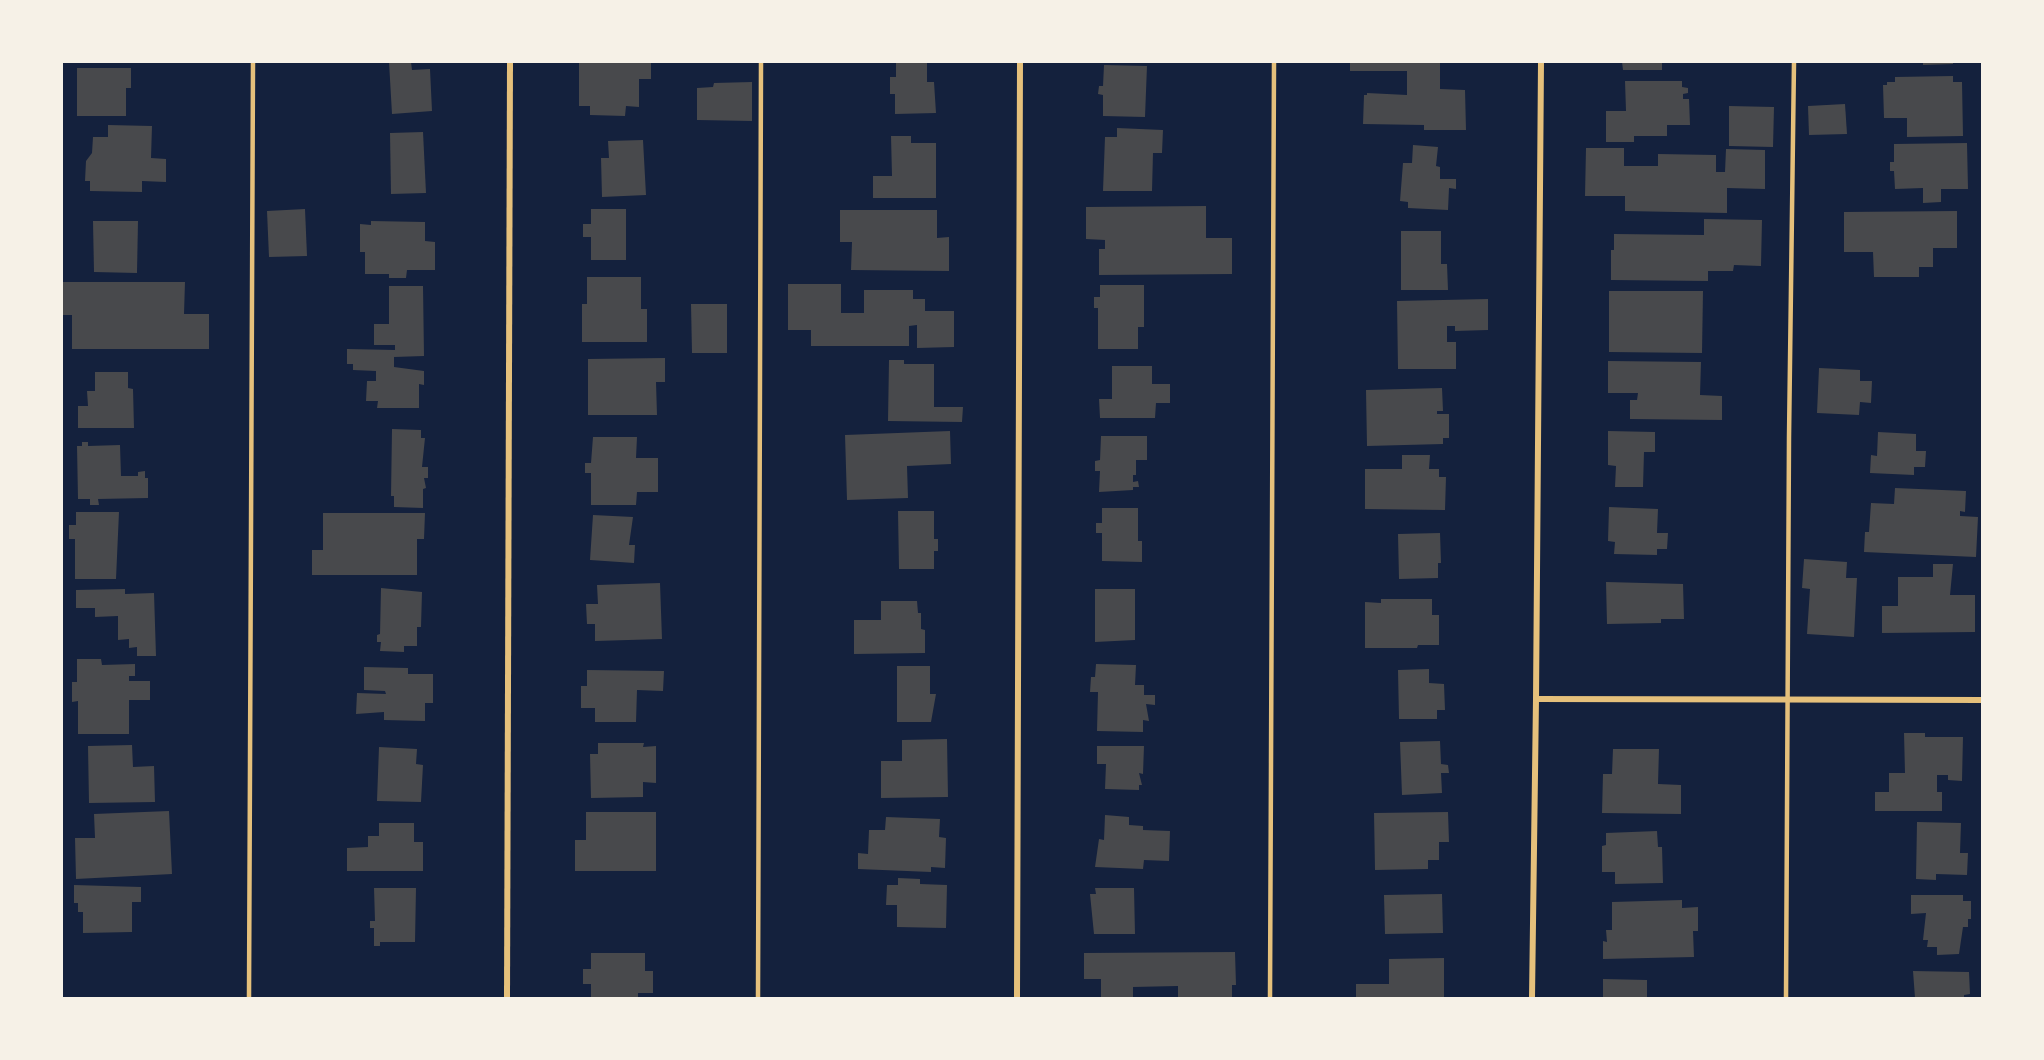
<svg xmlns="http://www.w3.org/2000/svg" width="2044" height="1060" font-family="'PT Serif',serif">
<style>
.building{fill:#48494c}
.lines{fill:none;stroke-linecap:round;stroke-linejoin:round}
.service{stroke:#e5c07b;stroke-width:4.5}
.minor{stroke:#e5c07b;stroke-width:6}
</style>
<rect width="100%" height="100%" fill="#14213d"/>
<!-- building -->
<g class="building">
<path d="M389 62H411L412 70 430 69 432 111 392 114Z"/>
<path d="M579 62H651V79H639V107L626 106 625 116 590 115V106H579Z"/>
<path d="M1350 62H1440V89L1465 90 1466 130H1424V125L1363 124 1364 95H1367V93L1407 95V71H1350Z"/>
<path d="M1622 62H1662V70H1623Z"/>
<path d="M1923 62H1953V64L1923 65Z"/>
<path d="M896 63H927V82H934L936 113 895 114V94H890V77H896Z"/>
<path d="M1104 65 1147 66 1145 117 1103 116V95L1098 94 1099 86H1103Z"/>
<path d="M77 68H131V88H126V116H77Z"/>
<path d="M1953 76V82H1962L1963 136 1907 137V118H1884L1883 85H1887V82H1895V77Z"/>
<path d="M1625 81H1682V87L1688 88V93L1683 94V99H1689L1690 125H1667V136H1634V142H1606V111H1626Z"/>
<path d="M752 82V121L697 120V88L713 87 714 83Z"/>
<path d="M1845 104 1847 134 1809 135 1808 106Z"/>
<path d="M1729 106 1774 107 1773 147 1729 146Z"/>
<path d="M108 125 152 126 151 158 166 159V182L142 181V192L90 191V181H85L86 161 92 153 93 137H108Z"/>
<path d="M1117 128 1163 130 1162 153H1153L1152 191H1103L1105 137H1117Z"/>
<path d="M423 132 426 193 391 194 390 133Z"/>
<path d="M891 136H911V143H936V198H873V176H892Z"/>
<path d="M643 140 646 195 602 197 601 158H609L608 141Z"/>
<path d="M1967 143 1968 189H1941V202L1923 203V188L1895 189 1894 171H1890V162H1894V144Z"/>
<path d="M1413 145 1438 147 1436 166 1440 167V179H1456V189L1449 188 1448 210 1408 208V202L1400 201 1403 163H1412Z"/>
<path d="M1586 148H1624V166H1658V154L1716 155V172H1725L1726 149 1765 150V189L1727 188V213L1625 211V196H1585Z"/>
<path d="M1206 206V238H1232V274L1099 275V249H1105V240L1086 239V207Z"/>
<path d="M305 209 307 256 269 257 267 211Z"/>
<path d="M591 209H626V260H591V237H583V224H591Z"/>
<path d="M840 210H937V238L949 237V271L851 270 852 242H840Z"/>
<path d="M1957 211V248H1933V267H1919V277H1874L1873 252H1844V212Z"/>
<path d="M1704 219 1762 220 1761 266 1734 265 1733 271H1708V281L1611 280V250H1614V234L1704 235Z"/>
<path d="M93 221H138L137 273 94 272Z"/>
<path d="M371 221 425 222V241L435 242V270H407L406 278H389V274H365V252H360V224L371 225Z"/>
<path d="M1401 231H1441V264H1447L1448 290H1401Z"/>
<path d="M587 277H641V309H647V342H582V304H587Z"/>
<path d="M63 282H185L184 314H209V349H72V315H63Z"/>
<path d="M788 284H841V313H864V290H913V299H925V311H954V347L917 348V325L909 326V346H811V330H788Z"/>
<path d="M1100 285H1144V327H1138V349H1098V308H1094V297H1100Z"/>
<path d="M389 286H423L424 356 394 357V367L424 371V385L419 384V408H377L378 401H366L367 381H376V371L353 370V364H347V349L395 350V345H374V324H389Z"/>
<path d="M1609 291H1703L1702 353 1609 352Z"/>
<path d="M1488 299V330L1455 331V326H1447V342H1456V369H1398L1397 301Z"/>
<path d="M691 304H727V353H692Z"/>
<path d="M665 358V382H656L657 415H588V359Z"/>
<path d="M889 360H904V364H934V407H963L962 422 888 421Z"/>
<path d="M1608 361 1701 362 1700 395 1722 396V420L1630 419V400H1637L1638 393H1608Z"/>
<path d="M1112 366H1152V384H1170V403H1156L1155 418H1100L1099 399H1112Z"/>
<path d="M1819 368 1860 370V381H1872L1871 403 1860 402 1859 415 1817 413Z"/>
<path d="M95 372H128V388L133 389 134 428H78V406H88L87 391H95Z"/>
<path d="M1442 388 1443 411H1437V414H1449V438H1443V444L1367 446 1366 390Z"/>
<path d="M392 429 421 430V438H425L422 467H428V478H424L426 488 423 489V508L394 507V496H391Z"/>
<path d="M950 431 951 464 907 466 908 498 847 500 845 435Z"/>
<path d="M1608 431 1655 432V452H1644L1643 487H1615L1616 466 1608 465Z"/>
<path d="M1878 432 1916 434V451H1926L1925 467H1914V475L1870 473 1871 455 1877 456Z"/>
<path d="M1101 436H1147V460H1136V475H1133V482L1138 481 1139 487H1133V490L1099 492 1100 471H1095V461L1100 460Z"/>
<path d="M593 437H637L636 458H658V492H637L636 505H591V473H585V463H591Z"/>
<path d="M82 442H88V446L120 445 121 476H138V472L145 471V478H148V498L98 499 99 505H90V499H78L77 446H82Z"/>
<path d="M1402 455H1430L1429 469H1439V477H1446L1445 510 1365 509V469H1402Z"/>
<path d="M1895 488 1966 491 1965 512 1960 511V516L1978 517 1976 557 1864 552 1865 532H1869L1871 503 1894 504Z"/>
<path d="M1609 507 1658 509 1657 533H1668L1667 549H1657V555L1614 554 1615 542 1608 541Z"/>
<path d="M1102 508H1138V541H1142V562L1102 561V533H1096V523H1102Z"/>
<path d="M898 511H934V539H938V551H934V569H899Z"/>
<path d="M76 512H119L116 579H75V539H69V525H76Z"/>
<path d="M323 513H425L424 539H417V575H312V550H323Z"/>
<path d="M593 515 633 517 629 545H635L634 563 590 560Z"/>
<path d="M1440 533 1441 563H1438V578L1399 579 1398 534Z"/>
<path d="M1804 559 1847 562 1846 578H1857L1854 637 1807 634 1810 589 1802 588Z"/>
<path d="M1933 564H1953L1950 595H1975V632L1882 633V606H1898V577H1933Z"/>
<path d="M1606 582 1683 584 1684 619H1661V623L1607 624Z"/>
<path d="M660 583 662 639 595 641V624H587L586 604H598L597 585Z"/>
<path d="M381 588 422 592 421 627H417V646H404V652L380 651 381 642H377V635L380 634Z"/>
<path d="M125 589V594L154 593 156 656H137V647L129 648V639L118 640V616L95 617V608H76V590Z"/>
<path d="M1095 589H1135V640L1095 642Z"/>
<path d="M1381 599H1432V615H1439V645H1418L1417 648H1365V602L1381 603Z"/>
<path d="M881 601H917L918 613H921V629L925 630V653L854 654V620H881Z"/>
<path d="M77 659H101L102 665 135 664V676H129V681H150V700H129V734H78V701L72 702V682H77Z"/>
<path d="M1096 664 1136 665 1135 685H1144V695H1155V705L1146 704 1149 721 1143 720V732L1097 731 1098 692H1090L1091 677H1095Z"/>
<path d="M897 666H930V694H936L931 722H897Z"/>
<path d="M364 667 408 668V674H433V703H425V721L384 720V712L356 714 357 693 386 694 385 691 364 690Z"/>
<path d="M1429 669V683L1444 684 1445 710H1437V719H1399L1398 670Z"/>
<path d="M587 670 664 671 663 691 637 690 636 722H595V708H581V686H587Z"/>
<path d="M1904 733H1925V737H1963L1962 781 1948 780V775H1937V792H1942V811H1875V792H1889V773H1905Z"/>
<path d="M947 739 948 797 881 798V761H902V740Z"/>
<path d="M1440 741 1441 764 1448 765 1449 773H1441L1442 793 1402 795 1400 742Z"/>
<path d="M598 743H644L643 747 656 746V783L643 782V797L591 798 590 754H598Z"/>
<path d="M132 745 133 767 154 766 155 802 89 803 88 746Z"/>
<path d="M1097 746H1144L1143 774 1139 773 1142 785H1139V790L1105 789 1106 764H1097Z"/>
<path d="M379 747 417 749 416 764 423 765 421 802 377 801Z"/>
<path d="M1613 749H1659L1658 784 1681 785V814L1602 813 1603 774H1612Z"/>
<path d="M169 811 172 874 76 879 75 838H95L94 814Z"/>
<path d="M586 812H656V871H575V840H586Z"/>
<path d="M1448 812 1449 842H1439V860H1428V869L1375 870 1374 813Z"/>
<path d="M1105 815 1129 817V825L1143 826V830L1170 831 1169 861 1144 860 1143 869 1095 867 1099 839 1104 840Z"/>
<path d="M886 817 940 819 939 837 946 838 945 868 931 867V872L858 869V853L868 854 869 830H885Z"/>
<path d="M1917 822 1961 823 1960 853H1968L1967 875 1936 874V880L1916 879Z"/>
<path d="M379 823H414V842H423V871H347V848L368 847V836H379Z"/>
<path d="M1657 831 1658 847H1662L1663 883 1615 884V872H1602V846L1606 845V833Z"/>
<path d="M898 878 920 879V884L947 885 946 928 897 927V905H886L887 885H898Z"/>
<path d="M74 885 141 887V902H132V932L83 933V912H78V903H74Z"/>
<path d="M374 888H416L415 942H380V946H374V928H370V921H375Z"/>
<path d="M1095 888H1134L1135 934H1094L1090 894H1096Z"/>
<path d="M1442 894 1443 933 1385 934 1384 895Z"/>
<path d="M1911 895H1963V901H1971V919H1968V927H1963L1959 954 1937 955V947H1927L1928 940H1923L1926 913 1911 914Z"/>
<path d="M1682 900V908L1698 907V931H1693L1694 957 1603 959V941L1607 942 1606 930H1612V902Z"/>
<path d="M1235 952 1236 985H1232V998H1178V986L1133 987V998H1101V979H1084V953Z"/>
<path d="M591 953H645V971H653V993H638V998H591V984H583V969H591Z"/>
<path d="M1444 958V998H1356V984H1389V959Z"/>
<path d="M1913 971 1969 972 1970 994 1964 995V998H1915Z"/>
<path d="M1603 979 1647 980V998H1603Z"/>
</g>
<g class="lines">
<!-- service -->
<g class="service">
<path d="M249 998 253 62"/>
<path d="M758 998 761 62"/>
<path d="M1270 998 1274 62"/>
<path d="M1786 998 1789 437 1794 62"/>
</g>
<!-- minor -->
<g class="minor">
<path d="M1536 699 1982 700"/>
<path d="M507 998 510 62"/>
<path d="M1017 998 1020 62"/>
<path d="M1532 998 1536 699 1541 62"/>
</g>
</g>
<!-- border -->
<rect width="2044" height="1060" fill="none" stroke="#f6f1e7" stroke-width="126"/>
</svg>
